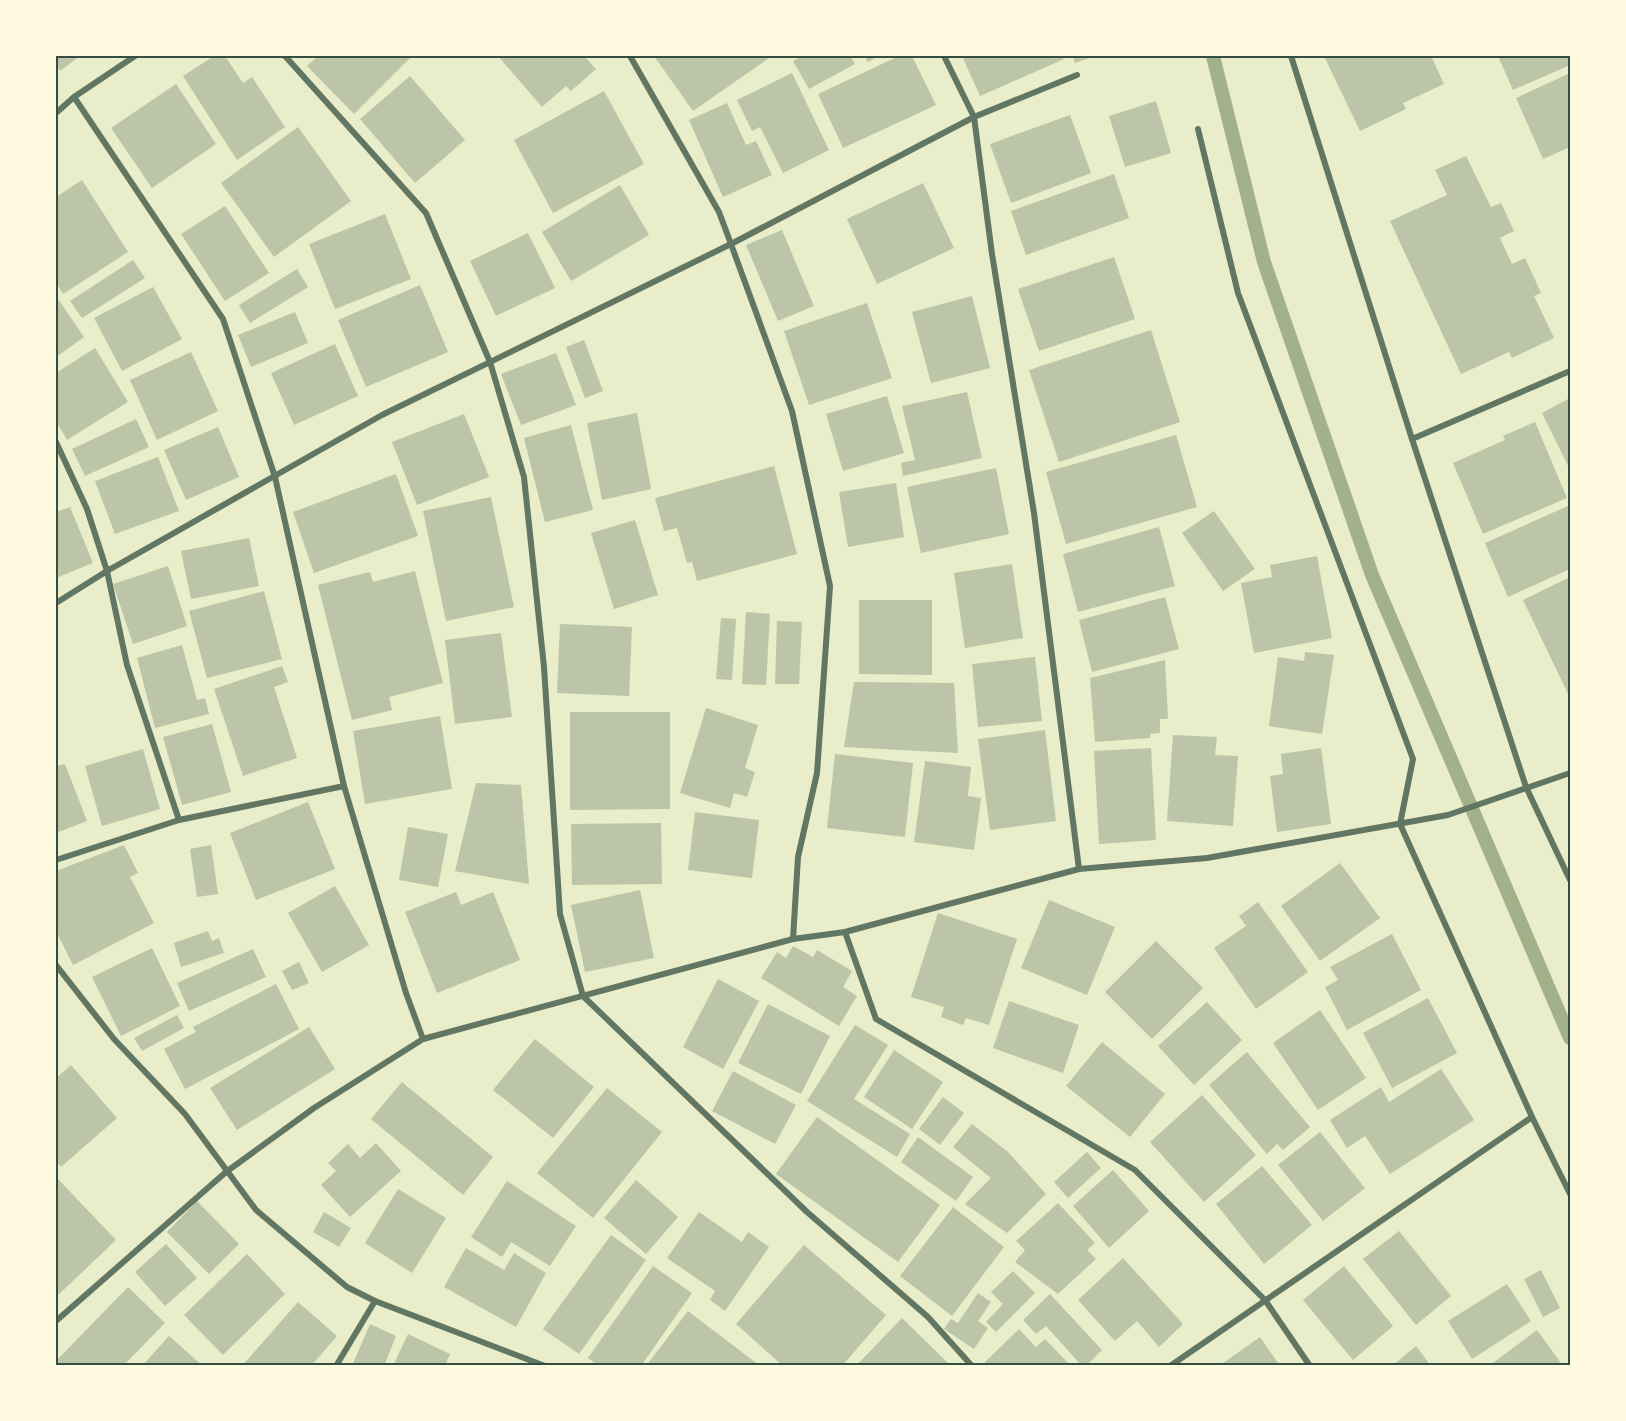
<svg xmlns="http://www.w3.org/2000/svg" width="1626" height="1421" font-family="Lato,sans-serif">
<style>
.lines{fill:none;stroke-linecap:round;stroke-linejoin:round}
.stream{stroke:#a3b18a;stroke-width:14}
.building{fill:#bcc5a7}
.minor{stroke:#617663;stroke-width:6}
.neatline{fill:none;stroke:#344e41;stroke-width:2}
</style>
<rect width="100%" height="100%" fill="#e9edc9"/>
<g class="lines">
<!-- stream -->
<path class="stream" d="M1213 56 1264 262 1372 575 1570 1038"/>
</g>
<!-- building -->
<g class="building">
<path d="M56 56H80L60 71 56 65Z"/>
<path d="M214 56H225L243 83 252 77 285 127 237 160 183 76Z"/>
<path d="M318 56H412L354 114 307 66Z"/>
<path d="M498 56H584L596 69 571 91 566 86 542 107Z"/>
<path d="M654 56H772L693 111Z"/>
<path d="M803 56H850L855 64 809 89 793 61Z"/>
<path d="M864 56H879L868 62Z"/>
<path d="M899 56H912L936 105 843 148 818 94Z"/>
<path d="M962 56H1062L1064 59 980 96Z"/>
<path d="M1073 56H1095L1075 63Z"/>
<path d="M1324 56H1431L1444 84 1403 103 1406 109 1360 131Z"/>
<path d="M1498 56H1570V65L1513 90Z"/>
<path d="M792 73 829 150 783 173 760 127 752 131 737 100Z"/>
<path d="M1570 73V147L1543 159 1516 98Z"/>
<path d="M410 76 465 140 415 183 360 119Z"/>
<path d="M176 84 216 144 152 188 111 128Z"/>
<path d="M604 91 644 164 553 213 514 140Z"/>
<path d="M1156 101 1171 153 1125 167 1109 116Z"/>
<path d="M727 103 746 145 756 141 772 175 723 197 689 120Z"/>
<path d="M1070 115 1091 173 1011 203 990 144Z"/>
<path d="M298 127 351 201 274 257 221 183Z"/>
<path d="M1466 156 1491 207 1501 203 1514 231 1500 238 1512 264 1525 258 1541 293 1534 296 1554 338 1512 358 1509 352 1461 374 1390 221 1447 195 1435 170Z"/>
<path d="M1114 174 1129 218 1026 255 1011 211Z"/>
<path d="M82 180 128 252 63 294 56 282V197Z"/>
<path d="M923 183 954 248 877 284 847 219Z"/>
<path d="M620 185 649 235 571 281 542 232Z"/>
<path d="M225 206 269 273 225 301 181 234Z"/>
<path d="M385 214 411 279 335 309 309 244Z"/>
<path d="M782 230 814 306 778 321 746 245Z"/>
<path d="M528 233 555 288 496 316 470 261Z"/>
<path d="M1114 257 1135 319 1039 351 1018 289Z"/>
<path d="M133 260 145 278 82 318 70 301Z"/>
<path d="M297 269 308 287 250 323 239 305Z"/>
<path d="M420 285 448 352 366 387 338 320Z"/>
<path d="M153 287 182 339 122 371 94 318Z"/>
<path d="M972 296 990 368 931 383 912 312Z"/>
<path d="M58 299 84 337 56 357V301Z"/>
<path d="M867 303 892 378 809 405 784 331Z"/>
<path d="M295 312 308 343 251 367 238 335Z"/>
<path d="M1151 330 1180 422 1059 462 1029 370Z"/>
<path d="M584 340 603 391 585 398 566 347Z"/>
<path d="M335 344 358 396 294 425 271 373Z"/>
<path d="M95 348 128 402 67 440 56 421V373Z"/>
<path d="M191 352 218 411 157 440 130 380Z"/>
<path d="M556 353 576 405 521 425 501 374Z"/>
<path d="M967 392 982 458 903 476 901 463 915 460 902 406Z"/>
<path d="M887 396 904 453 843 471 826 414Z"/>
<path d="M1570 398V470L1542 413Z"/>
<path d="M637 413 651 489 602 500 587 423Z"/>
<path d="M464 414 489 477 417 505 392 442Z"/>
<path d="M136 419 149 447 85 476 72 449Z"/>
<path d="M1535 422 1567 498 1483 534 1453 463 1505 440 1503 436Z"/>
<path d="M571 425 593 510 545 522 524 438Z"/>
<path d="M218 427 239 477 186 500 164 450Z"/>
<path d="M1176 435 1197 507 1066 544 1046 472Z"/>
<path d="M158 457 179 511 115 534 95 481Z"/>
<path d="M774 466 797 554 697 581 692 562 687 563 677 528 664 531 655 498Z"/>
<path d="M996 468 1009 534 921 553 907 487Z"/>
<path d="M396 474 418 536 314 573 293 512Z"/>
<path d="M896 483 904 537 848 547 839 492Z"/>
<path d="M491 497 514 607 446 621 423 511Z"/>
<path d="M1570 505V545L1569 546 1570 551V569L1508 597 1485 543Z"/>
<path d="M70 507 93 563 56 578V512Z"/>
<path d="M1214 511 1255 569 1223 591 1182 533Z"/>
<path d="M635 520 658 595 614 609 591 533Z"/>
<path d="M1159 527 1175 586 1078 612 1063 554Z"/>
<path d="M249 538 259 586 191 599 181 551Z"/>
<path d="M1317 556 1332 638 1254 653 1241 583 1272 577 1270 565Z"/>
<path d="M1012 564 1023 638 965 648 954 573Z"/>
<path d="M168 566 187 626 133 644 113 584Z"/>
<path d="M415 571 443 683 389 697 392 710 352 720 318 585 370 572 373 582Z"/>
<path d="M1570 577V698L1523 600Z"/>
<path d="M264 591 282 659 207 678 189 611Z"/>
<path d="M1165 597 1179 649 1092 672 1079 620Z"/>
<path d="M859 600H932V675L859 674Z"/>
<path d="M746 612 770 614 766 685 742 684Z"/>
<path d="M721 618 736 619 732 680 716 679Z"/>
<path d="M777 621 802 622 799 684H775Z"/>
<path d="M560 624 632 627 629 696 557 693Z"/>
<path d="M501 633 512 717 455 724 445 640Z"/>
<path d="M182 645 197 700 205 698 209 714 155 728 137 658Z"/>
<path d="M1305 652 1334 655 1322 734 1269 726 1278 657 1304 661Z"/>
<path d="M1035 657 1042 721 978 727 972 664Z"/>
<path d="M1165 660 1168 719H1160V733L1150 734V738L1095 742 1090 678Z"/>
<path d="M282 666 288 682 274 687 297 758 243 776 214 689Z"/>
<path d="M854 682 954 683 958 753 844 747Z"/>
<path d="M706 708 758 725 745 768 755 772 747 797 734 793 730 808 680 793Z"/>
<path d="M570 712H670V809L570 810Z"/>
<path d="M440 716 452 789 365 804 353 731Z"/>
<path d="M212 724 231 792 182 805 163 737Z"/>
<path d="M1045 730 1056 821 990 830 978 739Z"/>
<path d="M1173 735 1217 737 1215 755 1238 756 1233 826 1167 821Z"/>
<path d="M1151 748 1156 840 1099 844 1094 751Z"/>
<path d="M1321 748 1331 824 1277 832 1270 776 1283 774 1281 754Z"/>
<path d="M143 749 160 809 102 826 85 766Z"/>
<path d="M835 754 913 763 905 837 827 828Z"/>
<path d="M925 761 971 767 968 796 981 798 974 850 914 842Z"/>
<path d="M65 764 87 821 56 833V766Z"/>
<path d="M476 783 521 785 529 884 455 871Z"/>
<path d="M308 802 335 869 256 900 230 833Z"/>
<path d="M695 812 759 820 752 878 688 870Z"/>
<path d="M661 823 662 884 572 885 571 824Z"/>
<path d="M408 827 448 834 438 887 399 880Z"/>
<path d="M124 845 138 873 130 877 154 923 73 965 56 931V871Z"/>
<path d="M211 845 218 894 197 897 190 849Z"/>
<path d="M1340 863 1380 918 1320 961 1281 906Z"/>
<path d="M335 886 369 945 322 972 288 913Z"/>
<path d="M640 890 654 958 585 972 571 905Z"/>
<path d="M456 892 461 905 493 892 520 960 437 993 405 912Z"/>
<path d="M1049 900 1115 927 1087 995 1021 968Z"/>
<path d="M1258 902 1308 972 1256 1009 1214 948 1246 926 1239 916Z"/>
<path d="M938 913 1017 939 989 1025 966 1018 963 1025 941 1017 944 1007 911 997Z"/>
<path d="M208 931 212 941 219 938 224 953 181 967 174 943Z"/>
<path d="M1392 934 1421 990 1347 1030 1325 987 1338 980 1330 967Z"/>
<path d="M1156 941 1203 988 1152 1039 1105 992Z"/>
<path d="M793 946 813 957 817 950 852 971 843 987 857 996 839 1026 761 978 777 952 786 958Z"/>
<path d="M152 948 180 1006 121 1036 92 977Z"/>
<path d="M253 949 266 977 189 1011 177 983Z"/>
<path d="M299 962 309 983 292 990 282 971Z"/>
<path d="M718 979 759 1001 723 1069 683 1047Z"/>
<path d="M276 984 299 1029 185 1089 164 1049 196 1032 193 1027Z"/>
<path d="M1428 998 1457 1053 1392 1088 1363 1033Z"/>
<path d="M1009 1001 1079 1025 1063 1073 993 1048Z"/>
<path d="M1207 1002 1242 1040 1194 1085 1158 1046Z"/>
<path d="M768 1004 830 1036 801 1094 738 1063Z"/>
<path d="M1320 1010 1366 1078 1318 1110 1273 1043Z"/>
<path d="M177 1015 184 1028 142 1051 134 1038Z"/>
<path d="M855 1025 888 1045 854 1099 910 1134 897 1157 807 1101Z"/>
<path d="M309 1027 335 1069 237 1130 210 1088Z"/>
<path d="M535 1039 594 1087 553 1138 493 1090Z"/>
<path d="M1102 1042 1165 1094 1130 1137 1066 1086Z"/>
<path d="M894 1050 943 1082 912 1129 864 1097Z"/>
<path d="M1247 1052 1310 1127 1283 1150 1277 1144 1267 1154 1209 1085Z"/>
<path d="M71 1065 117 1118 61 1167 56 1161V1078Z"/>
<path d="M1441 1069 1474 1120 1390 1174 1365 1136 1347 1148 1330 1120 1381 1087 1389 1102Z"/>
<path d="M733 1071 796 1105 775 1144 712 1111Z"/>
<path d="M402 1082 493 1157 463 1195 371 1119Z"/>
<path d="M607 1088 662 1132 593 1218 537 1173Z"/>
<path d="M1202 1095 1256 1155 1204 1202 1150 1142Z"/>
<path d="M943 1097 964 1113 940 1145 919 1129Z"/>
<path d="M817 1117 940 1205 898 1262 776 1174Z"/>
<path d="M972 1124 1008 1152 1046 1194 1007 1233 965 1204 991 1178 953 1147Z"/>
<path d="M1320 1132 1365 1188 1323 1221 1278 1165Z"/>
<path d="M918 1137 973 1177 956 1201 901 1162Z"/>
<path d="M376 1143 401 1171 350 1217 321 1185 336 1171 328 1163 348 1144 360 1158Z"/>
<path d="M1087 1152 1101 1168 1068 1198 1054 1182Z"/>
<path d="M1262 1166 1312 1225 1264 1264 1216 1204Z"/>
<path d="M1113 1170 1149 1211 1109 1248 1073 1206Z"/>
<path d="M56 1177 116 1240 56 1297Z"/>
<path d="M636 1180 678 1217 646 1254 604 1218Z"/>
<path d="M507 1181 576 1226 550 1266 511 1242 502 1257 471 1237Z"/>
<path d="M398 1189 446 1218 412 1273 365 1243Z"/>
<path d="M197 1201 239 1244 209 1274 167 1232Z"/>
<path d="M1058 1203 1095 1243 1087 1250 1096 1259 1058 1294 1015 1262 1025 1250 1016 1241Z"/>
<path d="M953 1207 1004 1247 952 1316 900 1276Z"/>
<path d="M324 1212 351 1228 339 1247 313 1232Z"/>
<path d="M699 1212 742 1242 748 1232 769 1247 725 1311 710 1300 715 1291 667 1258Z"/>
<path d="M1399 1231 1451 1296 1416 1325 1363 1259Z"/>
<path d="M611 1235 646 1260 579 1354 543 1329Z"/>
<path d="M166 1244 197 1278 165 1306 135 1272Z"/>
<path d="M804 1245 886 1315 842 1366H783L736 1324Z"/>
<path d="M466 1248 504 1270 514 1253 546 1273 516 1327 444 1287Z"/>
<path d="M247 1254 285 1294 223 1355 184 1315Z"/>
<path d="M1123 1258 1183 1324 1159 1347 1137 1321 1115 1341 1078 1300Z"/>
<path d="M653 1266 692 1293 641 1366H599L588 1358Z"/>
<path d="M1344 1266 1393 1326 1353 1360 1303 1300Z"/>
<path d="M1541 1270 1560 1308 1543 1317 1524 1279Z"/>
<path d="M1013 1271 1035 1293 996 1332 986 1322 1003 1304 991 1292Z"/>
<path d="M1507 1284 1531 1321 1472 1359 1448 1321Z"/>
<path d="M128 1287 165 1323 123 1366H56V1361Z"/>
<path d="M978 1293 991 1302 978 1321 988 1328 974 1349 944 1329 951 1319 958 1323Z"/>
<path d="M1050 1294 1102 1350 1086 1366H1082L1046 1326 1036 1334 1023 1320Z"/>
<path d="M298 1302 337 1336 311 1366H242Z"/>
<path d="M688 1311 760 1366H646Z"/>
<path d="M902 1318 951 1366H856Z"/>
<path d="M370 1324 396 1336 384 1366H352Z"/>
<path d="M1019 1329 1036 1347 1045 1339 1071 1366H988L985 1362Z"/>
<path d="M1537 1330 1563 1366H1489Z"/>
<path d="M408 1334 450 1354 445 1366H393Z"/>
<path d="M169 1336 203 1366H142Z"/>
<path d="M1260 1337 1280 1366H1219Z"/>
<path d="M1416 1346 1431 1366H1392Z"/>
</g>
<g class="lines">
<!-- minor -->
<g class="minor">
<path d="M285 56 426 213 490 362 524 477 544 667 560 914 583 996 807 1212 928 1317 972 1366"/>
<path d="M630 56 719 212 731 244 792 411 830 586 817 773 798 857 793 939"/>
<path d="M944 56 974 117 992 254 1034 513 1079 869"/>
<path d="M1291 56 1412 439 1526 787 1570 880"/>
<path d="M74 97 223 319 275 477 344 786 406 993 423 1039"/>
<path d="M56 113 74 97 135 56"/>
<path d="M1198 129 1238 293 1413 759 1400 824 1532 1117 1570 1194"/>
<path d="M1412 439 1570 371"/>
<path d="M56 442 87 509 107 571 127 665 179 820"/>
<path d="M56 603 107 571 382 415 731 244 974 117 1077 75"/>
<path d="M56 860 179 820 344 786"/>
<path d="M845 932 876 1019 1135 1170 1265 1300 1310 1366"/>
<path d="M56 965 114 1039 185 1114 256 1210 347 1287 375 1301 545 1366"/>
<path d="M56 1321 226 1172 314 1108 423 1039 793 939 845 932 1079 869 1207 858 1448 815 1570 773"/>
<path d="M336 1366 375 1301"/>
<path d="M1170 1366 1532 1117"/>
</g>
</g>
<!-- border -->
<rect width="1626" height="1421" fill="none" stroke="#fefae0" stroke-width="114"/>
<rect x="57" y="57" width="1512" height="1307" class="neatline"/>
</svg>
